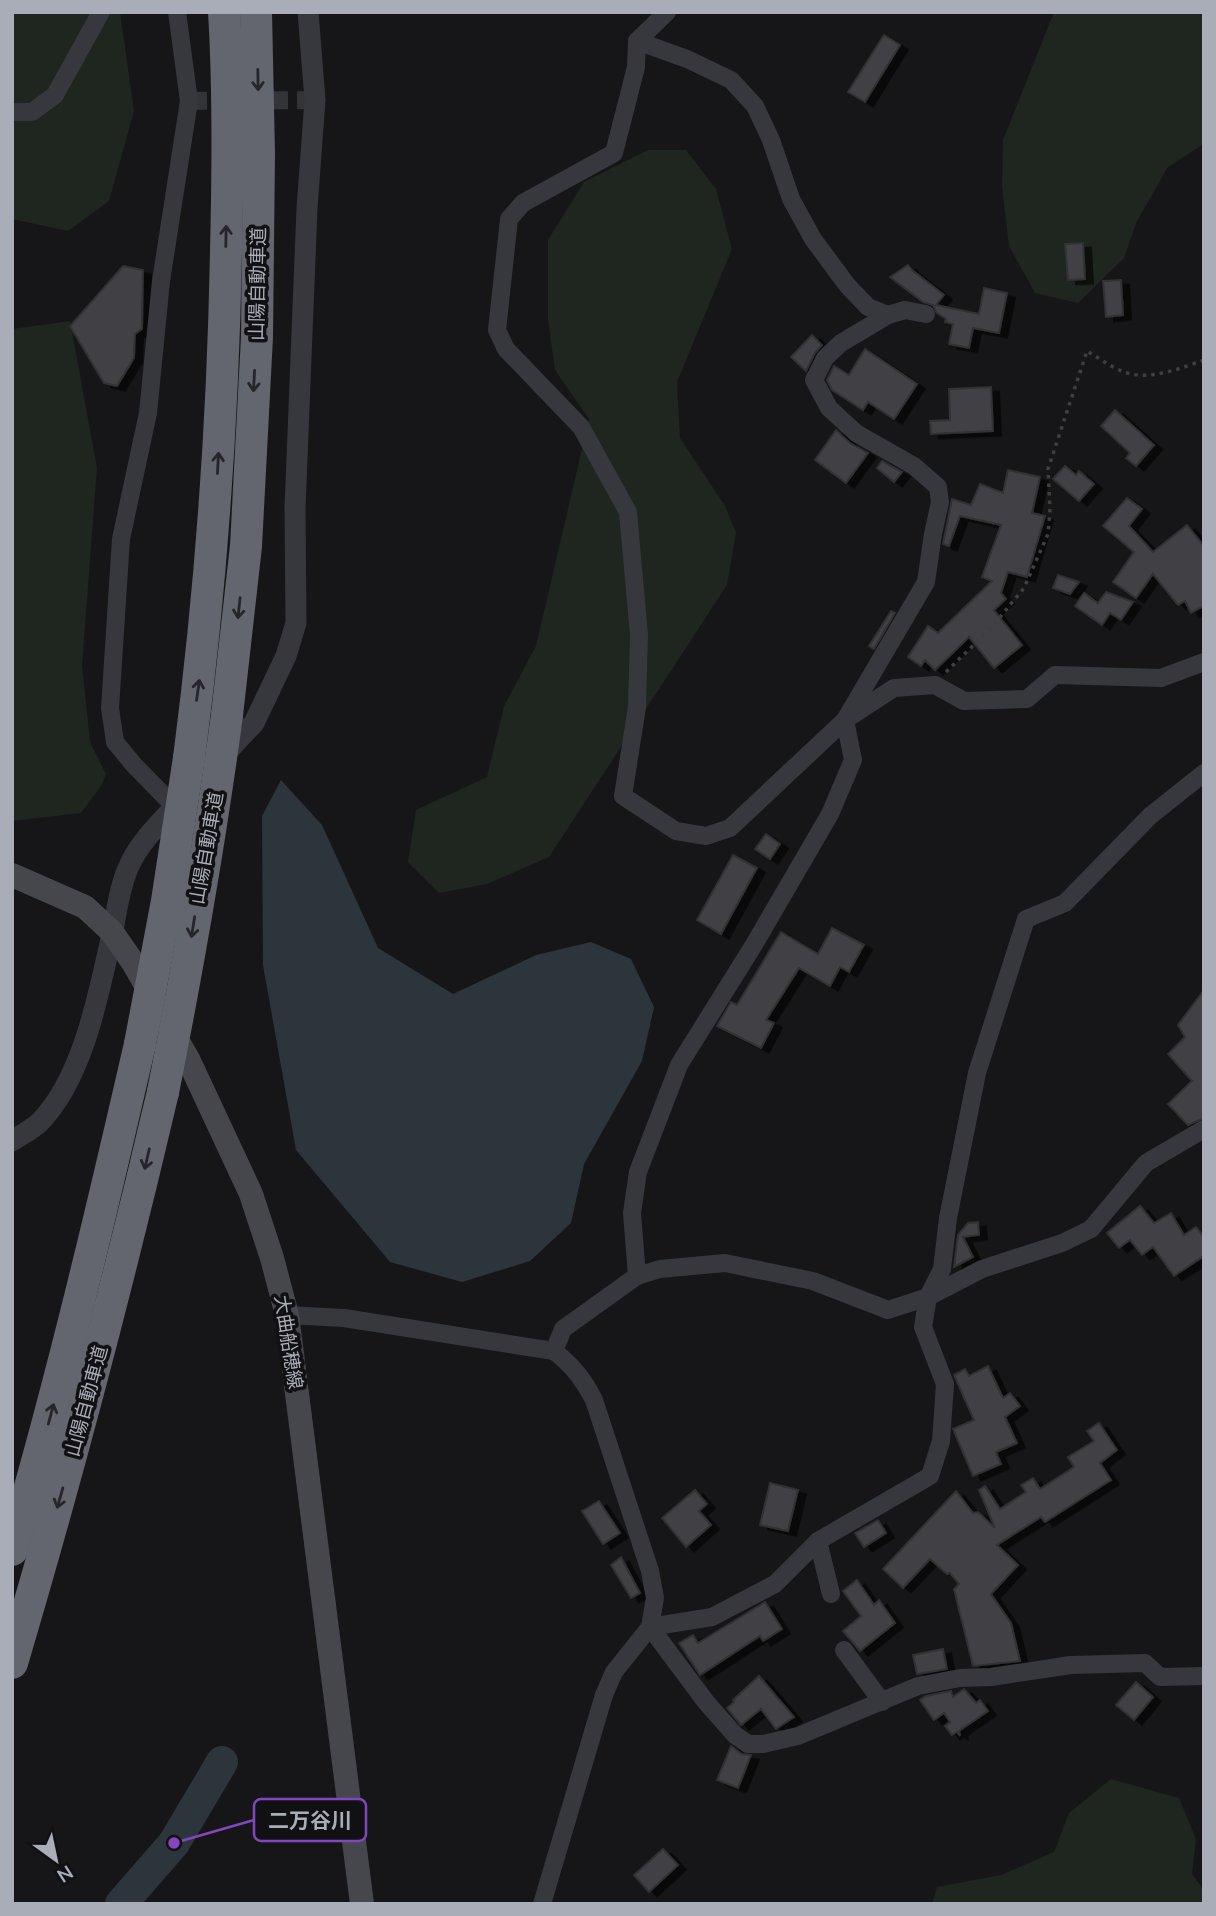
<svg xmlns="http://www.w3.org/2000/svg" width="1216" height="1916" font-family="Mulish,'Noto Sans JP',sans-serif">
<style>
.green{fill:#1e261f}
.water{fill:#2c353c}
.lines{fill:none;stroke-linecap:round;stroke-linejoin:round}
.river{stroke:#2c353c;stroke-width:32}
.building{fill:#404145;stroke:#303034;stroke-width:2;filter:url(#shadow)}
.minor-tunnel{stroke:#333438;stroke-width:18;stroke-dasharray:18 9;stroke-linecap:butt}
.path{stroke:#3d3f44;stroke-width:3.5;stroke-dasharray:3.5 5;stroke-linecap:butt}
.minor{stroke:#37383d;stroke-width:18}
.tertiary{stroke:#37383d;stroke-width:21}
.secondary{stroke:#45474d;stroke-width:24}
.motorway{stroke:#63666e;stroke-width:32}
.motorway-bridge{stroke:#63666e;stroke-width:32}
.oneway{stroke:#26262a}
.labels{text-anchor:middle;stroke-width:7;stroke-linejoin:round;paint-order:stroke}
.street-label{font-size:19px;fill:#a8adb8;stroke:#111113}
.leader{fill:none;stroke:#8446be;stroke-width:2.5}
.callout-dot{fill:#8446be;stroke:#111113;stroke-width:2.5}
.callout{fill:#111113;stroke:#8446be;stroke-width:2.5}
.callout-label{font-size:21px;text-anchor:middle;font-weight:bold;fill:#a8adb8}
</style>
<defs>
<filter id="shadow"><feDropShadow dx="8" dy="4.5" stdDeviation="0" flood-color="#0009"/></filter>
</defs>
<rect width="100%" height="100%" fill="#161618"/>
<!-- green -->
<g class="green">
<path d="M12 12H120L134 111 109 201 68 231 12 219Z"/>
<path d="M1054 12H1204V144L1168 167 1137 221 1124 258 1078 303 1035 293 1009 246 1002 185 1003 140Z"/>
<path d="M648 150H686L716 189 732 249 677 382 680 438 725 506 736 533 727 585 549 857 487 884 439 893 408 862 416 810 487 777 504 706 536 646 589 419 555 370 548 320V240L584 182Z"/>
<path d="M70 321 97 468 82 666 90 742 106 774 101 786 81 813 12 821V329Z"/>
<path d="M1111 1779 1179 1798 1196 1839 1192 1874 1204 1890V1904H932L937 1887 1001 1875 1054 1852 1069 1813Z"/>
</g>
<!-- water -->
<path class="water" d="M281 780 322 825 378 948 453 994 536 955 591 942 631 959 654 1007 642 1061 584 1164 571 1223 530 1261 462 1282 390 1262 296 1150 263 965 262 816Z"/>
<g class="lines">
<!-- river -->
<path class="river" d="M121 1904 174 1843 222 1762"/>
</g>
<!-- building -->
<g class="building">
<path d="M884 35 900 45 865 102 848 92Z"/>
<path d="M1083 243 1085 279 1068 280 1065 244Z"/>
<path d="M908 265 912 270 944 295 936 305 979 314 984 288 1007 293 999 333 973 328 969 348 949 344 953 324 945 322 946 319 937 313 933 305 923 302 890 277Z"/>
<path d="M123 266 143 270 142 329 135 334 134 358 117 386 104 383 70 326Z"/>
<path d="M1121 280 1123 315 1106 317 1103 281Z"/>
<path d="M812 335 822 345 815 353 806 371 791 357Z"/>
<path d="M865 349 917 384 894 419 868 402 863 410 832 390 827 380 834 366 849 375Z"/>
<path d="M991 387 993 431 931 434 930 421 950 420 949 389Z"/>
<path d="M1115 410 1154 445 1136 466 1126 458 1130 453 1101 426Z"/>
<path d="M836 430 850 443 868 453 846 483 815 460Z"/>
<path d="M882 461 902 472 894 482 877 468Z"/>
<path d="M1065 466 1076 475 1079 471 1094 484 1079 501 1053 479Z"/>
<path d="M1008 470 1040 477 1032 513 1045 516 1027 577 1008 572 1001 593 1006 599 994 610 1022 645 994 668 969 637 935 670 925 660 921 666 908 657 928 626 938 633 992 581 982 577 1001 525 960 516 949 546 943 544 952 499 971 505 980 484 1003 493Z"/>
<path d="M1127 498 1142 509 1129 526 1153 552 1187 525 1204 546V606L1191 613 1185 601 1178 605 1153 574 1136 598 1113 582 1134 552 1103 526Z"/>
<path d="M1058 575 1079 582 1070 594 1053 588Z"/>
<path d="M1106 592 1133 602 1121 620 1110 613 1102 625 1075 606 1084 593 1098 603Z"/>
<path d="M891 611 895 613 874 649 869 646Z"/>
<path d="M766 834 780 844 770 859 755 849Z"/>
<path d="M733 855 757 868 721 934 697 920Z"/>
<path d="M832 928 864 945 849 972 840 967 830 986 799 968 766 1020 774 1023 761 1048 717 1026 731 1002 737 1005 781 932 818 954Z"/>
<path d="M1204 990V1118L1188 1125 1168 1104 1192 1081 1168 1054 1185 1037 1178 1025Z"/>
<path d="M1140 1206 1154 1223 1171 1213 1184 1235 1196 1227 1204 1237V1256L1174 1276 1153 1247 1142 1255 1130 1240 1119 1248 1107 1233Z"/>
<path d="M978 1222 979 1235 963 1237 973 1257 954 1267 958 1235 968 1223Z"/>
<path d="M988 1366 1003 1398 1010 1393 1020 1406 1005 1417 1017 1443 996 1452 1001 1464 973 1476 953 1429 974 1420 954 1375 965 1369 969 1376Z"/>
<path d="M1099 1423 1117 1450 1100 1463 1111 1480 1045 1522 1041 1517 997 1545 1018 1565 991 1594 1011 1623 1020 1661 973 1666 954 1589 959 1584 950 1573 947 1574 930 1559 903 1588 883 1569 956 1491 973 1513 978 1512 995 1528 979 1490 985 1486 1000 1509 1026 1492 1021 1485 1033 1478 1040 1489 1074 1467 1068 1457 1094 1441 1087 1431Z"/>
<path d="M770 1483 798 1490 788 1531 760 1525Z"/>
<path d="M695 1490 707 1504 699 1511 711 1525 686 1547 662 1518Z"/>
<path d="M599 1501 620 1533 603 1544 582 1511Z"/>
<path d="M878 1520 886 1533 864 1547 855 1533Z"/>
<path d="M621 1557 640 1593 631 1598 611 1565Z"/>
<path d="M857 1580 874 1605 879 1600 895 1623 860 1651 843 1631 861 1616 843 1591Z"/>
<path d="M765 1602 782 1629 763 1641 760 1636 700 1675 679 1643 693 1635 698 1643Z"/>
<path d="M943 1649 947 1669 917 1674 913 1655Z"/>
<path d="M759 1676 794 1717 776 1729 761 1709 741 1725 727 1708 734 1702 733 1700Z"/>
<path d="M1136 1682 1153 1697 1134 1720 1116 1705Z"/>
<path d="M964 1689 976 1703 980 1700 988 1711 959 1731 960 1736 957 1732 952 1735 945 1726 950 1722 944 1713 934 1720 920 1700 926 1696 951 1691 953 1697Z"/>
<path d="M731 1746 742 1754 751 1755 738 1788 717 1780Z"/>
<path d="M663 1849 678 1865 649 1892 634 1875Z"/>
</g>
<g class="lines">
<!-- minor-tunnel -->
<path class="minor-tunnel" d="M189 101 315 100"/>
<!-- path -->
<path class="path" d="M946 672 991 628 1024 588 1048 534 1050 511 1048 469 1087 351C1102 360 1120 374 1138 375 1158 377 1185 367 1204 360"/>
<!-- minor -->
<g class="minor">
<path d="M667 12 637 41 636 67 614 153 523 203 509 219 497 330 506 349 581 427 628 512 639 635 637 707 623 796 676 831 706 836 730 828 845 720 894 688 935 685 964 701 1027 699 1055 675 1161 678 1204 662"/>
<path d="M637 41 687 59 731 80 755 106 771 140 791 199 813 239 847 285 868 307 888 315"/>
<path d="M12 112H32L55 95 101 12"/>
<path d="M175 807 134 765 115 742 110 708 121 539 148 413 161 281 189 101 177 12"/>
<path d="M637 1276 632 1213 638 1172 679 1065 755 943 830 814 853 760 845 720 926 582 933 534 940 502 938 487 914 466 856 433 829 408 814 380 825 358 841 343 888 315 905 310 926 314"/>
<path d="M287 1315 344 1318 554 1351C573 1366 583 1379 594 1400L650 1571 655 1598 650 1627 614 1672 604 1695 542 1904"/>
<path d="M554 1351 563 1329 637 1276 660 1269 725 1263 813 1281 888 1310 928 1297 982 1269 1062 1243 1091 1229 1146 1163 1204 1129"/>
<path d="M818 1541 831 1594"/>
<path d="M650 1627 712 1617 775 1584 818 1541 930 1476 941 1441 945 1384 923 1327 928 1297 942 1269 948 1218 977 1073 1026 919 1065 903 1150 816 1204 773"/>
<path d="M650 1627 706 1702 735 1735 748 1744H763L798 1736 918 1686 960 1678 991 1677 1071 1665 1145 1663 1160 1677 1204 1676"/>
<path d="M844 1650 882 1702"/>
</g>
<!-- tertiary -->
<g class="tertiary">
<path d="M221 758 254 723 286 656 296 623 295 508 307 208 315 100 308 12"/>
<path d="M12 1141C21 1135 31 1130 39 1123 83 1079 99 993 112 934 117 911 119 888 129 866 139 842 164 819 182 799"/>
</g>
<!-- secondary -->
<path class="secondary" d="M12 875 85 907 112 932 134 964 189 1061 251 1194 272 1258 287 1315 362 1904"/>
<!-- motorway -->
<g class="motorway">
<path d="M227 715 246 546 257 337 259 154 256 12"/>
<path d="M189 758C211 589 223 420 226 251 228 171 229 92 224 12"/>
<path d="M12 1550C61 1383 101 1214 140 1044"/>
<path d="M12 1663C68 1474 118 1284 163 1092"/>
</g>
<!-- motorway-bridge -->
<g class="motorway-bridge">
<path d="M140 1044 167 901 189 758"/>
<path d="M163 1092C188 967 210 841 227 715"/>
</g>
</g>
<!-- one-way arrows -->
<defs><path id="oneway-shaft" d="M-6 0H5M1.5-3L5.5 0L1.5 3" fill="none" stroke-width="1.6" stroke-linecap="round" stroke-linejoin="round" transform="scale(1.75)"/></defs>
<g class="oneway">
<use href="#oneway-shaft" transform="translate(258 80) rotate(89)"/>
<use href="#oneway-shaft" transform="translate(226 236) rotate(-89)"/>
<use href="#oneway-shaft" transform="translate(254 381) rotate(93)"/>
<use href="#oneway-shaft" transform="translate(218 463) rotate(-87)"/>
<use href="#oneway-shaft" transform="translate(239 608) rotate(96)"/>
<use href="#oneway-shaft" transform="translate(198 690) rotate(-82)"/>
<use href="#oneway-shaft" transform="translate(193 927) rotate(99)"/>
<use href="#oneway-shaft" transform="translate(147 1159) rotate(103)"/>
<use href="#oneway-shaft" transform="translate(51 1414) rotate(-75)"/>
<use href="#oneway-shaft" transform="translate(60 1498) rotate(106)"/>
</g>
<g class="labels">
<!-- street labels -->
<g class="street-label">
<text transform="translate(257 284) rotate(-89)" y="7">山陽自動車道</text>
<text transform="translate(206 848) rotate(-80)" y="7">山陽自動車道</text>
<text transform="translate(289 1342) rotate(81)" y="7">大曲船穂線</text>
<text transform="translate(86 1401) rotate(-75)" y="7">山陽自動車道</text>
</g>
</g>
<!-- callouts -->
<path class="leader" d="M174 1843L254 1820"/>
<circle class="callout-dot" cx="174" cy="1843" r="7"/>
<rect class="callout" x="254" y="1799" width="112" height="42" rx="7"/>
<g class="callout-label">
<text x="310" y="1828">二万谷川</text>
</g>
<!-- border -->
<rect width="1216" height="1916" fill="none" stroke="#a8adb8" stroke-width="28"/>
<!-- north arrow -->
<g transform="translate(56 1860) rotate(147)" stroke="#111113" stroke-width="5" paint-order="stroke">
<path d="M0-5L12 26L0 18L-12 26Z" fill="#a8adb8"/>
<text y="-10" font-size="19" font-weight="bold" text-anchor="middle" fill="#a8adb8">N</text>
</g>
</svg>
